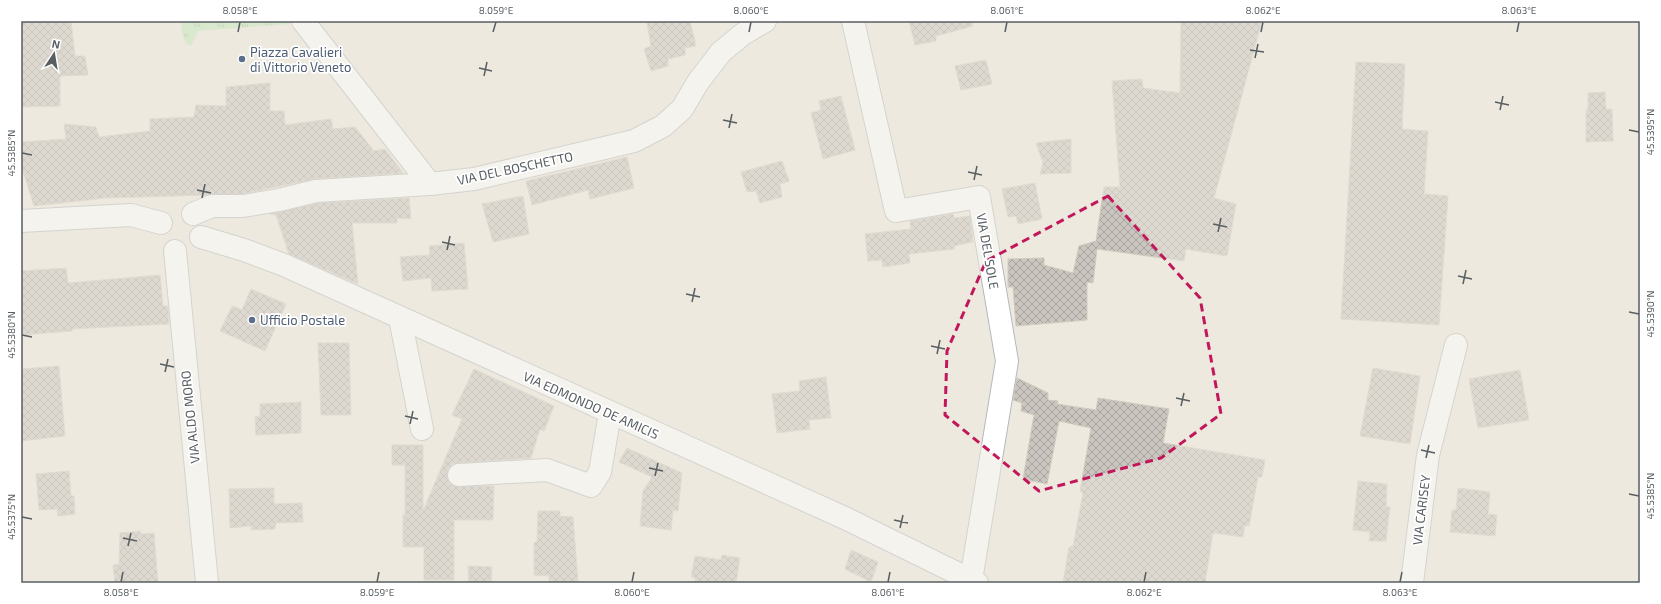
<svg xmlns="http://www.w3.org/2000/svg" width="1661" height="604" font-family="'Exo 2',sans-serif">
<style>
.grass{fill:url(#grass-tufts)}
.building{fill:url(#building-cross-hatch);stroke:#d2cabd}
.lines{fill:none;stroke-linecap:round;stroke-linejoin:round}
.minor-casing{stroke:#b5b9be;stroke-width:24}
.minor{stroke:#fff;stroke-width:22}
.marked{fill:none;stroke:#c2185b;stroke-width:3;stroke-dasharray:8 5;stroke-linejoin:round}
.ticks{fill:none;stroke:#585e62;stroke-width:1.5}
.service-dot{fill:#5c6f8a;stroke:#fff;stroke-width:1.5}
.labels{text-anchor:middle;stroke-width:3.5;stroke-linejoin:round;paint-order:stroke}
.service-label{font-size:13px;fill:#4e5e75;stroke:#fff;text-anchor:start}
.street-label{font-size:13px;fill:#585e62;stroke:#fff}
.neatline{fill:none;stroke:#585e62;stroke-width:1.5}
.ticks-label{font-size:10px;text-anchor:middle;fill:#585e62}
</style>
<defs>
<pattern id="grass-tufts" width="24" height="20" patternUnits="userSpaceOnUse"><rect width="24" height="20" fill="#bee8b9"/><path d="M3 7l-1-3M5 7V3M7 7l1-3M15 17l-1-3M17 17v-4M19 17l1-3" fill="none" stroke="#9dbf9a"/></pattern>
<pattern id="building-cross-hatch" width="8" height="8" patternUnits="userSpaceOnUse"><rect width="8" height="8" fill="#cac5be"/><path d="M0 0l8 8M0 8l8-8" fill="none" stroke="#a7a39e"/></pattern>
</defs>
<rect width="100%" height="100%" fill="#ede9df"/>
<!-- grass -->
<path class="grass" d="M183 21H288L290 24 198 31 191 46 186 44 181 30Z"/>
<!-- building -->
<g class="building">
<path d="M21 21H71L75 56H85L88 75 60 76V106L21 107Z"/>
<path d="M657 21H667L668 23 690 21 696 46 685 48V55L668 59V66L651 71 644 49 651 46 647 23Z"/>
<path d="M909 21H972L973 26 936 36V41L915 45Z"/>
<path d="M1181 21H1262L1214 198 1236 204 1227 256 1186 249 1184 261 1097 249 1093 283 1087 282V320L1016 326 1013 287H1008V259L1044 258V265L1073 273 1079 246 1096 241 1104 187H1120L1112 81 1142 79 1143 88 1180 93Z"/>
<path d="M986 60 992 84 961 90 955 66Z"/>
<path d="M1356 62 1405 64 1402 129 1428 131 1424 194 1448 196 1439 325 1341 319Z"/>
<path d="M270 83V111H284L285 125 331 119 333 129 355 127 374 151 385 149 403 173 315 179 242 194 106 198 34 206 21 165V142L66 139 64 124 96 127 99 137 150 131V119L194 117 196 105 226 106V87Z"/>
<path d="M1605 92 1606 109H1612L1613 141 1586 142V110L1588 109V93Z"/>
<path d="M841 96 855 150 823 159 811 113 821 110 819 101Z"/>
<path d="M1071 139V173L1040 174 1043 163 1036 143Z"/>
<path d="M627 157 634 188 590 199 588 190 532 205 526 181Z"/>
<path d="M782 161 789 181 780 184 782 197 760 203 756 191 747 192 741 172Z"/>
<path d="M1035 183 1042 219 1018 224 1016 216 1008 217 1002 189Z"/>
<path d="M523 196 529 234 493 242 482 204Z"/>
<path d="M409 198 411 219 397 218V223H352L358 284 289 254 276 215 270 214 318 203Z"/>
<path d="M953 214 954 218 970 216 973 242 954 246V249L909 254 910 263 883 267 882 260 868 261 865 234 911 229 910 221Z"/>
<path d="M464 243 468 289 432 291 431 278 403 281 400 257 430 255 429 246Z"/>
<path d="M66 268 68 283 160 275 163 306H168L169 324 72 329V331L21 335V271Z"/>
<path d="M251 289 286 304 265 351 220 331 232 306 242 310Z"/>
<path d="M318 343H349L351 415H321Z"/>
<path d="M59 366 65 436 21 441V411H23L21 369Z"/>
<path d="M1373 368 1420 376 1410 444 1360 436Z"/>
<path d="M474 369 554 406 544 431 540 429 531 458 458 463 452 464 448 469 447 476 449 482 454 486H494L493 520H454V580H424V547H403V515L405 516V465H392V445H423V511L462 419 452 415Z"/>
<path d="M1520 370 1529 420 1478 428 1469 379Z"/>
<path d="M826 377 831 418 809 420 810 429 777 433 772 394 800 391 799 381Z"/>
<path d="M1017 378 1048 393V400L1058 401 1057 404 1096 410 1098 398 1169 409 1163 443 1265 460 1262 477H1258L1249 526 1245 525 1243 537 1213 533 1205 583H1063L1069 547 1073 546 1083 493 1080 491 1091 428 1059 421 1047 484 1023 479 1034 415 1021 411 1022 403 1013 400Z"/>
<path d="M301 402V433L256 435 255 417 260 416V404Z"/>
<path d="M627 448 682 473 678 511 673 510 671 530 640 526 643 491 652 477 619 462Z"/>
<path d="M69 471 71 496H74L75 514 58 516 57 509 39 510 36 474Z"/>
<path d="M1358 481 1387 484 1386 507H1390L1386 541H1369L1370 532 1353 530Z"/>
<path d="M274 488V504L302 503 303 522 276 523 275 529 251 530V526L230 528 229 489Z"/>
<path d="M1458 488 1490 492 1488 514 1497 515 1495 536 1450 532 1452 510H1456Z"/>
<path d="M538 511H560V516L573 517 578 582H549V576L534 575V543L537 542Z"/>
<path d="M140 531 141 534 154 533 158 583H115L113 565 119 564 120 533Z"/>
<path d="M851 550 878 562 871 582 845 569Z"/>
<path d="M722 555 740 558 736 583H695V578L691 577 695 556 721 560Z"/>
<path d="M468 566 492 567 491 583H469Z"/>
</g>
<g class="lines">
<!-- minor casing -->
<g class="minor-casing">
<g id="minor">
<path d="M303 21 430 184"/>
<path d="M853 21 896 211 979 197 1007 361 971 580"/>
<path d="M193 214 212 206H243L279 200 316 191 430 184 474 179 634 141 663 126 682 109 698 82 721 52 743 34 765 21"/>
<path d="M21 221 131 215 161 223"/>
<path d="M201 237 244 250 284 265 847 519 977 583"/>
<path d="M175 251 207 583"/>
<path d="M400 318 422 429"/>
<path d="M459 475 547 470 591 486 600 472 610 413"/>
<path d="M1412 583 1428 455 1456 345"/>
</g>
</g>
<!-- minor -->
<use href="#minor" class="minor"/>
</g>
<!-- marked area -->
<path d="M0 0H1661V604H0ZM1108 196 1200 298 1221 414 1161 458 1039 491 945 415 947 351 986 261Z" fill="#ede9df" fill-opacity=".55" fill-rule="evenodd"/>
<path class="marked" d="M1108 196 1200 298 1221 414 1161 458 1039 491 945 415 947 351 986 261Z"/>
<!-- ticks -->
<path class="ticks" d="M238 32 240 22M493 32 496 22M749 32 751 22M1005 32 1007 22M1261 32 1263 22M1517 32 1519 22M1250 50 1264 52M1255 58 1258 44M479 68 492 71M484 76 487 62M1495 102 1509 105M1500 110 1503 96M723 120 737 123M729 128 732 114M1629 130 1639 132M22 153 32 155M968 172 982 175M974 180 977 166M197 190 211 193M202 198 205 184M1213 224 1227 227M1218 232 1221 218M442 242 455 245M447 250 450 236M1458 276 1472 279M1463 284 1466 270M686 294 700 297M692 302 695 288M1629 312 1639 314M22 335 32 337M931 346 945 349M937 354 940 340M160 364 174 367M165 372 168 359M1176 398 1190 401M1181 406 1184 393M405 416 418 419M410 424 413 411M1421 450 1435 453M1426 458 1429 445M649 468 663 471M655 476 658 463M1629 494 1639 496M22 517 32 519M894 520 908 523M900 528 903 515M123 538 137 541M128 546 131 533M121 582 123 572M377 582 379 572M632 582 634 572M888 582 890 572M1144 582 1146 572M1400 582 1402 572"/>
<!-- markers -->
<g class="service-dot">
<circle cx="242" cy="59" r="4"/>
<circle cx="252" cy="320" r="4"/>
</g>
<g class="labels">
<!-- service labels -->
<g class="service-label">
<text x="250" y="57">Piazza Cavalieri<tspan x="250" dy="15">di Vittorio Veneto</tspan></text>
<text x="260" y="325">Ufficio Postale</text>
</g>
<!-- street labels -->
<g class="street-label">
<text transform="translate(515 168) rotate(-12)" y="5">VIA DEL BOSCHETTO</text>
<text transform="translate(988 251) rotate(80)" y="5">VIA DEL SOLE</text>
<text transform="translate(591 405) rotate(24)" y="5">VIA EDMONDO DE AMICIS</text>
<text transform="translate(190 417) rotate(-96)" y="5">VIA ALDO MORO</text>
<text transform="translate(1421 510) rotate(-83)" y="5">VIA CARISEY</text>
</g>
</g>
<!-- border -->
<rect width="1661" height="604" fill="none" stroke="#ffffff" stroke-width="44"/>
<!-- north arrow -->
<g transform="translate(54 54) rotate(12)" stroke="#ffffff" stroke-width="3" paint-order="stroke">
<path d="M0-3L7 15L0 10L-7 15Z" fill="#585e62"/>
<text y="-6" font-size="11" font-weight="bold" text-anchor="middle" fill="#585e62">N</text>
</g>
<rect x="22" y="22" width="1617" height="560" class="neatline"/>
<g class="ticks-label">
<text x="240" y="14">8.058°E</text>
<text x="496" y="14">8.059°E</text>
<text x="751" y="14">8.060°E</text>
<text x="1007" y="14">8.061°E</text>
<text x="1263" y="14">8.062°E</text>
<text x="1519" y="14">8.063°E</text>
<text transform="translate(1650 132) rotate(-90)" y="4">45.5395°N</text>
<text transform="translate(11 153) rotate(-90)" y="4">45.5385°N</text>
<text transform="translate(1650 314) rotate(-90)" y="4">45.5390°N</text>
<text transform="translate(11 335) rotate(-90)" y="4">45.5380°N</text>
<text transform="translate(1650 496) rotate(-90)" y="4">45.5385°N</text>
<text transform="translate(11 517) rotate(-90)" y="4">45.5375°N</text>
<text x="121" y="596">8.058°E</text>
<text x="377" y="596">8.059°E</text>
<text x="632" y="596">8.060°E</text>
<text x="888" y="596">8.061°E</text>
<text x="1144" y="596">8.062°E</text>
<text x="1400" y="596">8.063°E</text>
</g>
</svg>
